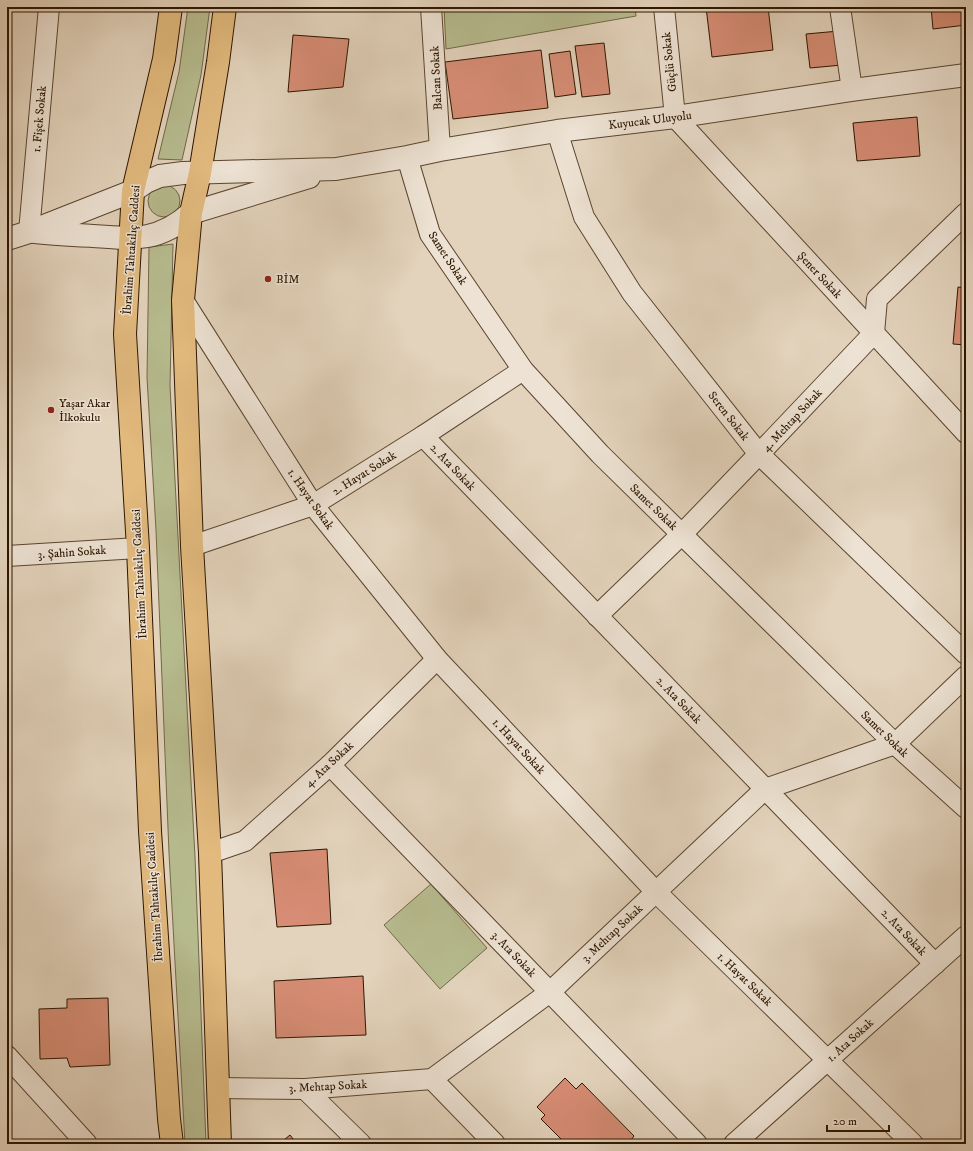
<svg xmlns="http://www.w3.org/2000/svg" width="973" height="1151" font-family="'IM FELL DW Pica',serif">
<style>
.green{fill:#b6bb8e;stroke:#726847}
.building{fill:#d78d75;stroke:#2d1600}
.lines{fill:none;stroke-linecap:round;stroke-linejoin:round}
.minor-casing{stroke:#5a452f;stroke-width:22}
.tertiary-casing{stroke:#5a452f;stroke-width:24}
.primary-casing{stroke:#2d1600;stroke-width:24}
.minor{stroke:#ede2d3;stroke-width:20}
.tertiary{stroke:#ede2d3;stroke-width:22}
.primary{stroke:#e2ba7e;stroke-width:22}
.poi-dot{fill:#8f2418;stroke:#ede2d3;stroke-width:1.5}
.labels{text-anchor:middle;stroke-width:3;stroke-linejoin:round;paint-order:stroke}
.street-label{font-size:12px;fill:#2d1600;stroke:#ede2d3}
.poi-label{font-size:12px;fill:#2d1600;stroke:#ede2d3;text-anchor:start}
</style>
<rect width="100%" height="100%" fill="#e3d3bc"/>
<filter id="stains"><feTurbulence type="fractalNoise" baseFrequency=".005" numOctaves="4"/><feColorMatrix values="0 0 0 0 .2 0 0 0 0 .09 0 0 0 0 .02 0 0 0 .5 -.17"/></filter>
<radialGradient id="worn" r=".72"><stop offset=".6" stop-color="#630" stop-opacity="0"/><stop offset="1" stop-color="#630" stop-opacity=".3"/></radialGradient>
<!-- green -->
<g class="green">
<path d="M188 7H210L201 75 182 160 158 159 179 72Z"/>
<path d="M444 7H635L636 16 446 49Z"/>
<circle cx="164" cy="201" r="16"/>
<path d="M173 244 170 386 195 857 206 1144H185L169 853 156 530 147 378 149 247Z"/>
<path d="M431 884 487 948 440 989 384 925Z"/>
</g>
<!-- building -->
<g class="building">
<path d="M706 7H768L773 50 712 57Z"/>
<path d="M931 7H966V25L933 29Z"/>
<path d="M839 31 842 65 810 68 806 34Z"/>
<path d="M293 35 349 39 343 87 288 92Z"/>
<path d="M604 43 610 94 582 97 575 46Z"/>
<path d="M541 50 548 108 453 119 445 62Z"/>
<path d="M570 51 576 94 555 97 549 54Z"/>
<path d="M917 117 920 156 857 161 853 123Z"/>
<path d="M958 287 966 288V345L953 344Z"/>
<path d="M327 849 331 924 277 927 270 853Z"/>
<path d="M363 976 366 1035 276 1038 274 981Z"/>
<path d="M108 998 110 1065 70 1067 67 1058 40 1059 39 1009 67 1008V999Z"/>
<path d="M565 1078 576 1089 582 1083 634 1136 628 1144H566L541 1119 545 1115 537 1107Z"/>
<path d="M290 1135 297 1144H279Z"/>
</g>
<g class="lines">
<!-- minor casing -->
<g class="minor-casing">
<g id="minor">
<path d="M431 7 440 150"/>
<path d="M664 7 675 117 966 433"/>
<path d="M840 7 852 90"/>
<path d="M557 131 584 217 632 293 759 454 966 654"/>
<path d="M407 157 430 234 523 370 600 454 895 744 966 808"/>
<path d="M29 232 49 7"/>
<path d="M183 300 313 505 437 659 656 892 913 1144"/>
<path d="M423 436 935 964"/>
<path d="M192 546 313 505 423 436 523 370"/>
<path d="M7 556 138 548"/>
<path d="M597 616 682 534 759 454 874 333 877 299 966 213"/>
<path d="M330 765 697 1144"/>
<path d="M210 853 245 841 330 765 437 659"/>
<path d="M7 1056 87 1144"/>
<path d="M432 1079 495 1144"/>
<path d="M218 1088 305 1089 432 1079 550 992 765 789 895 744 966 676"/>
<path d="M305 1089 361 1144"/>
<path d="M734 1144 966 936"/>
</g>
</g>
<!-- tertiary casing -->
<g class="tertiary-casing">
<g id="tertiary">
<path d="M35 232C54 234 74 235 93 236 133 239 159 242 191 213L309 177"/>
<path d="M7 239 29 232 133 191 146 182 160 176 183 173 336 169 407 157 440 150 557 131 675 117 852 90 966 75"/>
</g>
</g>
<!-- primary casing -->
<g class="primary-casing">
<g id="primary">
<path d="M171 7 164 59 133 191 125 334 138 548 150 831 169 1119 172 1144"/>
<path d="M220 1144 210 853 192 546 183 300 191 213 200 173 218 62 225 7"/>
</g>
</g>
<!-- minor -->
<use href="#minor" class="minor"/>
<!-- tertiary -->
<use href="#tertiary" class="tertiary"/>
<!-- primary -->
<use href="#primary" class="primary"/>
</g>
<!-- markers -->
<g class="poi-dot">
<circle cx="268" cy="279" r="4"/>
<circle cx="51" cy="410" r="4"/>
</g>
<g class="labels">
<!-- street labels -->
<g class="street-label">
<text transform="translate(669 62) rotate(-96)" y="4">Güçlü Sokak</text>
<text transform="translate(436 78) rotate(-93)" y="4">Balcan Sokak</text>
<text transform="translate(39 119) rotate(-85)" y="4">1. Fişek Sokak</text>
<text transform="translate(650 120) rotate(-7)" y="4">Kuyucak Uluyolu</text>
<text transform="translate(131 250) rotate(-86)" y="4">İbrahim Tahtakılıç Caddesi</text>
<text transform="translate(448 258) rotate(57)" y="4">Samet Sokak</text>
<text transform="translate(820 275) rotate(47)" y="4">Şener Sokak</text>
<text transform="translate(729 416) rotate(52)" y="4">Seren Sokak</text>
<text transform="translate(792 420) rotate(-47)" y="4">4. Mehtap Sokak</text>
<text transform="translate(453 467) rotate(46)" y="4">2. Ata Sokak</text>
<text transform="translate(364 473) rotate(-32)" y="4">2. Hayat Sokak</text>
<text transform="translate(311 499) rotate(55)" y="4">1. Hayat Sokak</text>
<text transform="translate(654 507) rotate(44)" y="4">Samet Sokak</text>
<text transform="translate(72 552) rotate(-4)" y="4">3. Şahin Sokak</text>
<text transform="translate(139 574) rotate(-93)" y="4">İbrahim Tahtakılıç Caddesi</text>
<text transform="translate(679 700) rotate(46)" y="4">2. Ata Sokak</text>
<text transform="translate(885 734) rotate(44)" y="4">Samet Sokak</text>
<text transform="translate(519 746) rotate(47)" y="4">1. Hayat Sokak</text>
<text transform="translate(329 764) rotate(-43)" y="4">4. Ata Sokak</text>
<text transform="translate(154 897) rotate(-94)" y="4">İbrahim Tahtakılıç Caddesi</text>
<text transform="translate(904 932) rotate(46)" y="4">2. Ata Sokak</text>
<text transform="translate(612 933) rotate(-43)" y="4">3. Mehtap Sokak</text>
<text transform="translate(514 954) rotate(46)" y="4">3. Ata Sokak</text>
<text transform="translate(745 979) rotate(44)" y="4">1. Hayat Sokak</text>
<text transform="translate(850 1040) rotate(-42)" y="4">1. Ata Sokak</text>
<text transform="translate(328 1086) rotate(-3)" y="4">3. Mehtap Sokak</text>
</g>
<!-- poi labels -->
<g class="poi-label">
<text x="276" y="283">BİM</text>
<text x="59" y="407">Yaşar Akar<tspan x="59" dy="14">İlkokulu</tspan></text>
</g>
</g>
<!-- margin -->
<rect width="973" height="1151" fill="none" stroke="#e3d3bc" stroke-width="24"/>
<rect x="8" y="8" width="957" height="1135" fill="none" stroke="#2d1600" stroke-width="2"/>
<rect x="12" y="12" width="949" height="1127" fill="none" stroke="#2d1600"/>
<!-- scale -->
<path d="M827 1125v6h62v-6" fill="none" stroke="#2d1600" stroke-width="2"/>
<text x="833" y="1125" font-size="12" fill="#2d1600" stroke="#ede2d3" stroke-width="3" paint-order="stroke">20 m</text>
<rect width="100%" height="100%" filter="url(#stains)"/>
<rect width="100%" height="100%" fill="url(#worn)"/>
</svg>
